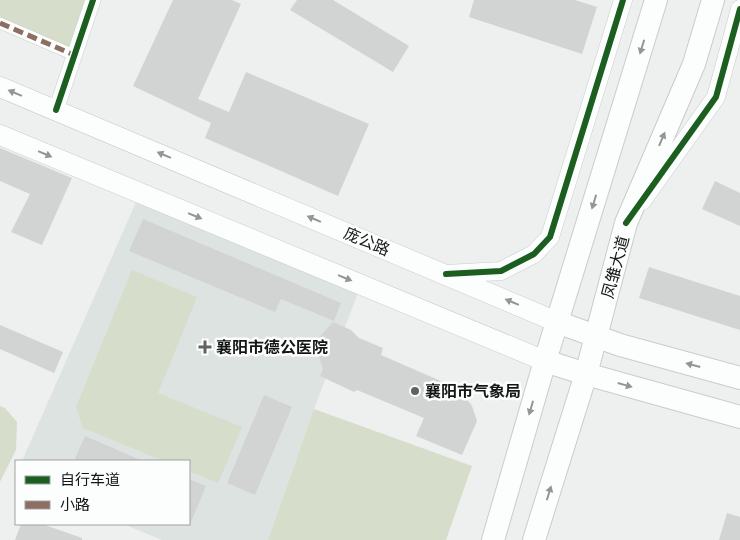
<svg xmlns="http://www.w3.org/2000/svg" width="740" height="540" font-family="Inter,'Noto Sans SC',sans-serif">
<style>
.built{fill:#dde3e0}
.green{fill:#d6ddcb}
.building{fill:#d2d4d4}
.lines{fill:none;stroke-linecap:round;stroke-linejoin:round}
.pedestrian-casing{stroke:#cacbcb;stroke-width:12}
.minor-casing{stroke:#cacbcb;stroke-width:16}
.tertiary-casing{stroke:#cacbcb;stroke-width:19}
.secondary-casing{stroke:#cacbcb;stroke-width:21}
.primary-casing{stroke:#cacbcb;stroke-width:24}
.pedestrian{stroke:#fcfdfd;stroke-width:11}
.minor{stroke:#fcfdfd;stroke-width:15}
.tertiary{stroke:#fcfdfd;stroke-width:18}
.secondary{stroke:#fcfdfd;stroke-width:20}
.primary{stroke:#fcfdfd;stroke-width:22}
.quiet{stroke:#8d6e63;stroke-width:5;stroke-dasharray:10 5;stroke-linecap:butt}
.cycleway-casing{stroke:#fbfefc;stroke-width:9}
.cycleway{stroke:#1b5e20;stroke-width:6}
.oneway{fill:#949595}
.poi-dot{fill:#606261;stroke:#fbfefc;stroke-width:2}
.labels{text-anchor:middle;stroke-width:5;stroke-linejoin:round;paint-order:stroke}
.street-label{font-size:16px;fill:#141615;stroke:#fbfefc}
.poi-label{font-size:16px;font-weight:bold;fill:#141615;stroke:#fbfefc;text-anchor:start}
</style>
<rect width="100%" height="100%" fill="#eef0ef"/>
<!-- built -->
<path class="built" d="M140 193 361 285 314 409 268 540H162L123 524H189V461H22Z"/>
<!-- green -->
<g class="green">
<path d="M0 0H93L74 55 0 23Z"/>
<path d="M132 270 197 297 158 393 242 427 218 483 189 471V461H164L83 428 76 407Z"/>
<path d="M0 406 5 408 17 422 16 450 0 482Z"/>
<path d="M314 409 472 466 446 540H268Z"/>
</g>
<!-- building -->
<g class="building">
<path d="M173 0H232L241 4 198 99 229 112 246 72 369 124 338 196 205 138 211 123 133 86Z"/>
<path d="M297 0H333L409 46 393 72 290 10Z"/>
<path d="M474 0H575L597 7 582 54 469 17Z"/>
<path d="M0 148 72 178 42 245 11 232 30 194 0 181Z"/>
<path d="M715 181 740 193V226L702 209Z"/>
<path d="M143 219 341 303 334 321 281 299 275 312 129 251Z"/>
<path d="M649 267 740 296V330L639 298Z"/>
<path d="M333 322 351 330 359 338 383 348 381 355 450 385 465 397 472 406 477 421 462 455 416 436 424 418 357 390 354 392 320 376 323 369 316 347 319 338Z"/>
<path d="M0 325 63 352 54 373 0 349Z"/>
<path d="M264 395 292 407 255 495 227 483Z"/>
<path d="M85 436 143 461H74Z"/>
<path d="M189 479 206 486 189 527Z"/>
<path d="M727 513 740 517V540H719Z"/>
<path d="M21 524H42L82 538V540H15Z"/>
</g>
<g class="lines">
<!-- pedestrian casing -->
<g class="pedestrian-casing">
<path id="pedestrian" d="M0 23 74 55"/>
</g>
<!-- minor casing -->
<g class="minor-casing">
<path id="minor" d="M56 110 93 0"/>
</g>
<!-- tertiary casing -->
<g class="tertiary-casing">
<g id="tertiary">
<path d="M642 201 716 97 740 9"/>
<path d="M446 274 501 271 534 254 550 237 623 0"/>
</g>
</g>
<!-- secondary casing -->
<g class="secondary-casing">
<g id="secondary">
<path d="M0 87 557 322"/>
<path d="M0 135 545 361"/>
</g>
</g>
<!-- primary casing -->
<g class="primary-casing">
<g id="primary">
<path d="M557 322 620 345 740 378"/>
<path d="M545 361 586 374 740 417"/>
<path d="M493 540 545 361 656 0"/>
<path d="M534 540 586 374 626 223 694 64 713 0"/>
</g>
</g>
<!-- pedestrian -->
<use href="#pedestrian" class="pedestrian"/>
<!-- minor -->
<use href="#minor" class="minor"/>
<!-- tertiary -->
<use href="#tertiary" class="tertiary"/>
<!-- secondary -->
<use href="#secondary" class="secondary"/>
<!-- primary -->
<use href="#primary" class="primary"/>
<!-- quiet -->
<path class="quiet" d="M0 23 74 55"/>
<!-- cycleway casing -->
<g class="cycleway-casing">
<g id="cycleway">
<path d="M56 110 93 0"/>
<path d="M626 223 716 97 740 9"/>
<path d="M446 274 501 271 534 254 550 237 623 0"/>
</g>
</g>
<!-- cycleway -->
<use href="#cycleway" class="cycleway"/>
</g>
<!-- one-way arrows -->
<defs><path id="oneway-solid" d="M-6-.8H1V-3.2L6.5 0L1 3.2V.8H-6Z" transform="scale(1.25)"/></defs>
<g class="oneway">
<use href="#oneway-solid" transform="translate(642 47) rotate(107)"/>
<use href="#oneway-solid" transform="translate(15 93) rotate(-157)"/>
<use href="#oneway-solid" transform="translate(662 139) rotate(-67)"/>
<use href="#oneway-solid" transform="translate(45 154) rotate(23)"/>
<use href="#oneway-solid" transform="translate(164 155) rotate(-157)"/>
<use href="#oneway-solid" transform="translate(594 202) rotate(107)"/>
<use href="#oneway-solid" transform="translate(195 216) rotate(22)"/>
<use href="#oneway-solid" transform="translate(314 219) rotate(-157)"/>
<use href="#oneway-solid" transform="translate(345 278) rotate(22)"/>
<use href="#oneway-solid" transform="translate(512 302) rotate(-157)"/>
<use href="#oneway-solid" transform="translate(693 365) rotate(-165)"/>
<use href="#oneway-solid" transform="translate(625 385) rotate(16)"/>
<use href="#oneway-solid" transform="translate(531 408) rotate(106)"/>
<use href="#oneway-solid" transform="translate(549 493) rotate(-73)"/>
</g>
<!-- markers -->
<g class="poi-dot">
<path d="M202.5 339.5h5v5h5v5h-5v5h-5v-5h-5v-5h5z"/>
<circle cx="415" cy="391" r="5"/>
</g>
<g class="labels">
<!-- street labels -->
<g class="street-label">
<text transform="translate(367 241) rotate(23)" y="6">庞公路</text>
<text transform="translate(615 267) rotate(-75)" y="6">凤雏大道</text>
</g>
<!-- poi labels -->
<g class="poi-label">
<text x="216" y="353">襄阳市德公医院</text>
<text x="425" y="397">襄阳市气象局</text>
</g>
</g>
<!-- legend -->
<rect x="15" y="460" width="175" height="65" fill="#fbfefc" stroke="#9fa1a0"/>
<rect x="25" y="476" width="25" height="8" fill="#1b5e20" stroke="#9fa1a0"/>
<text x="60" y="485" font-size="15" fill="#141615">自行车道</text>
<rect x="25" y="501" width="25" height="8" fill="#8d6e63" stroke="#9fa1a0"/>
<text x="60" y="510" font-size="15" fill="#141615">小路</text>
</svg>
